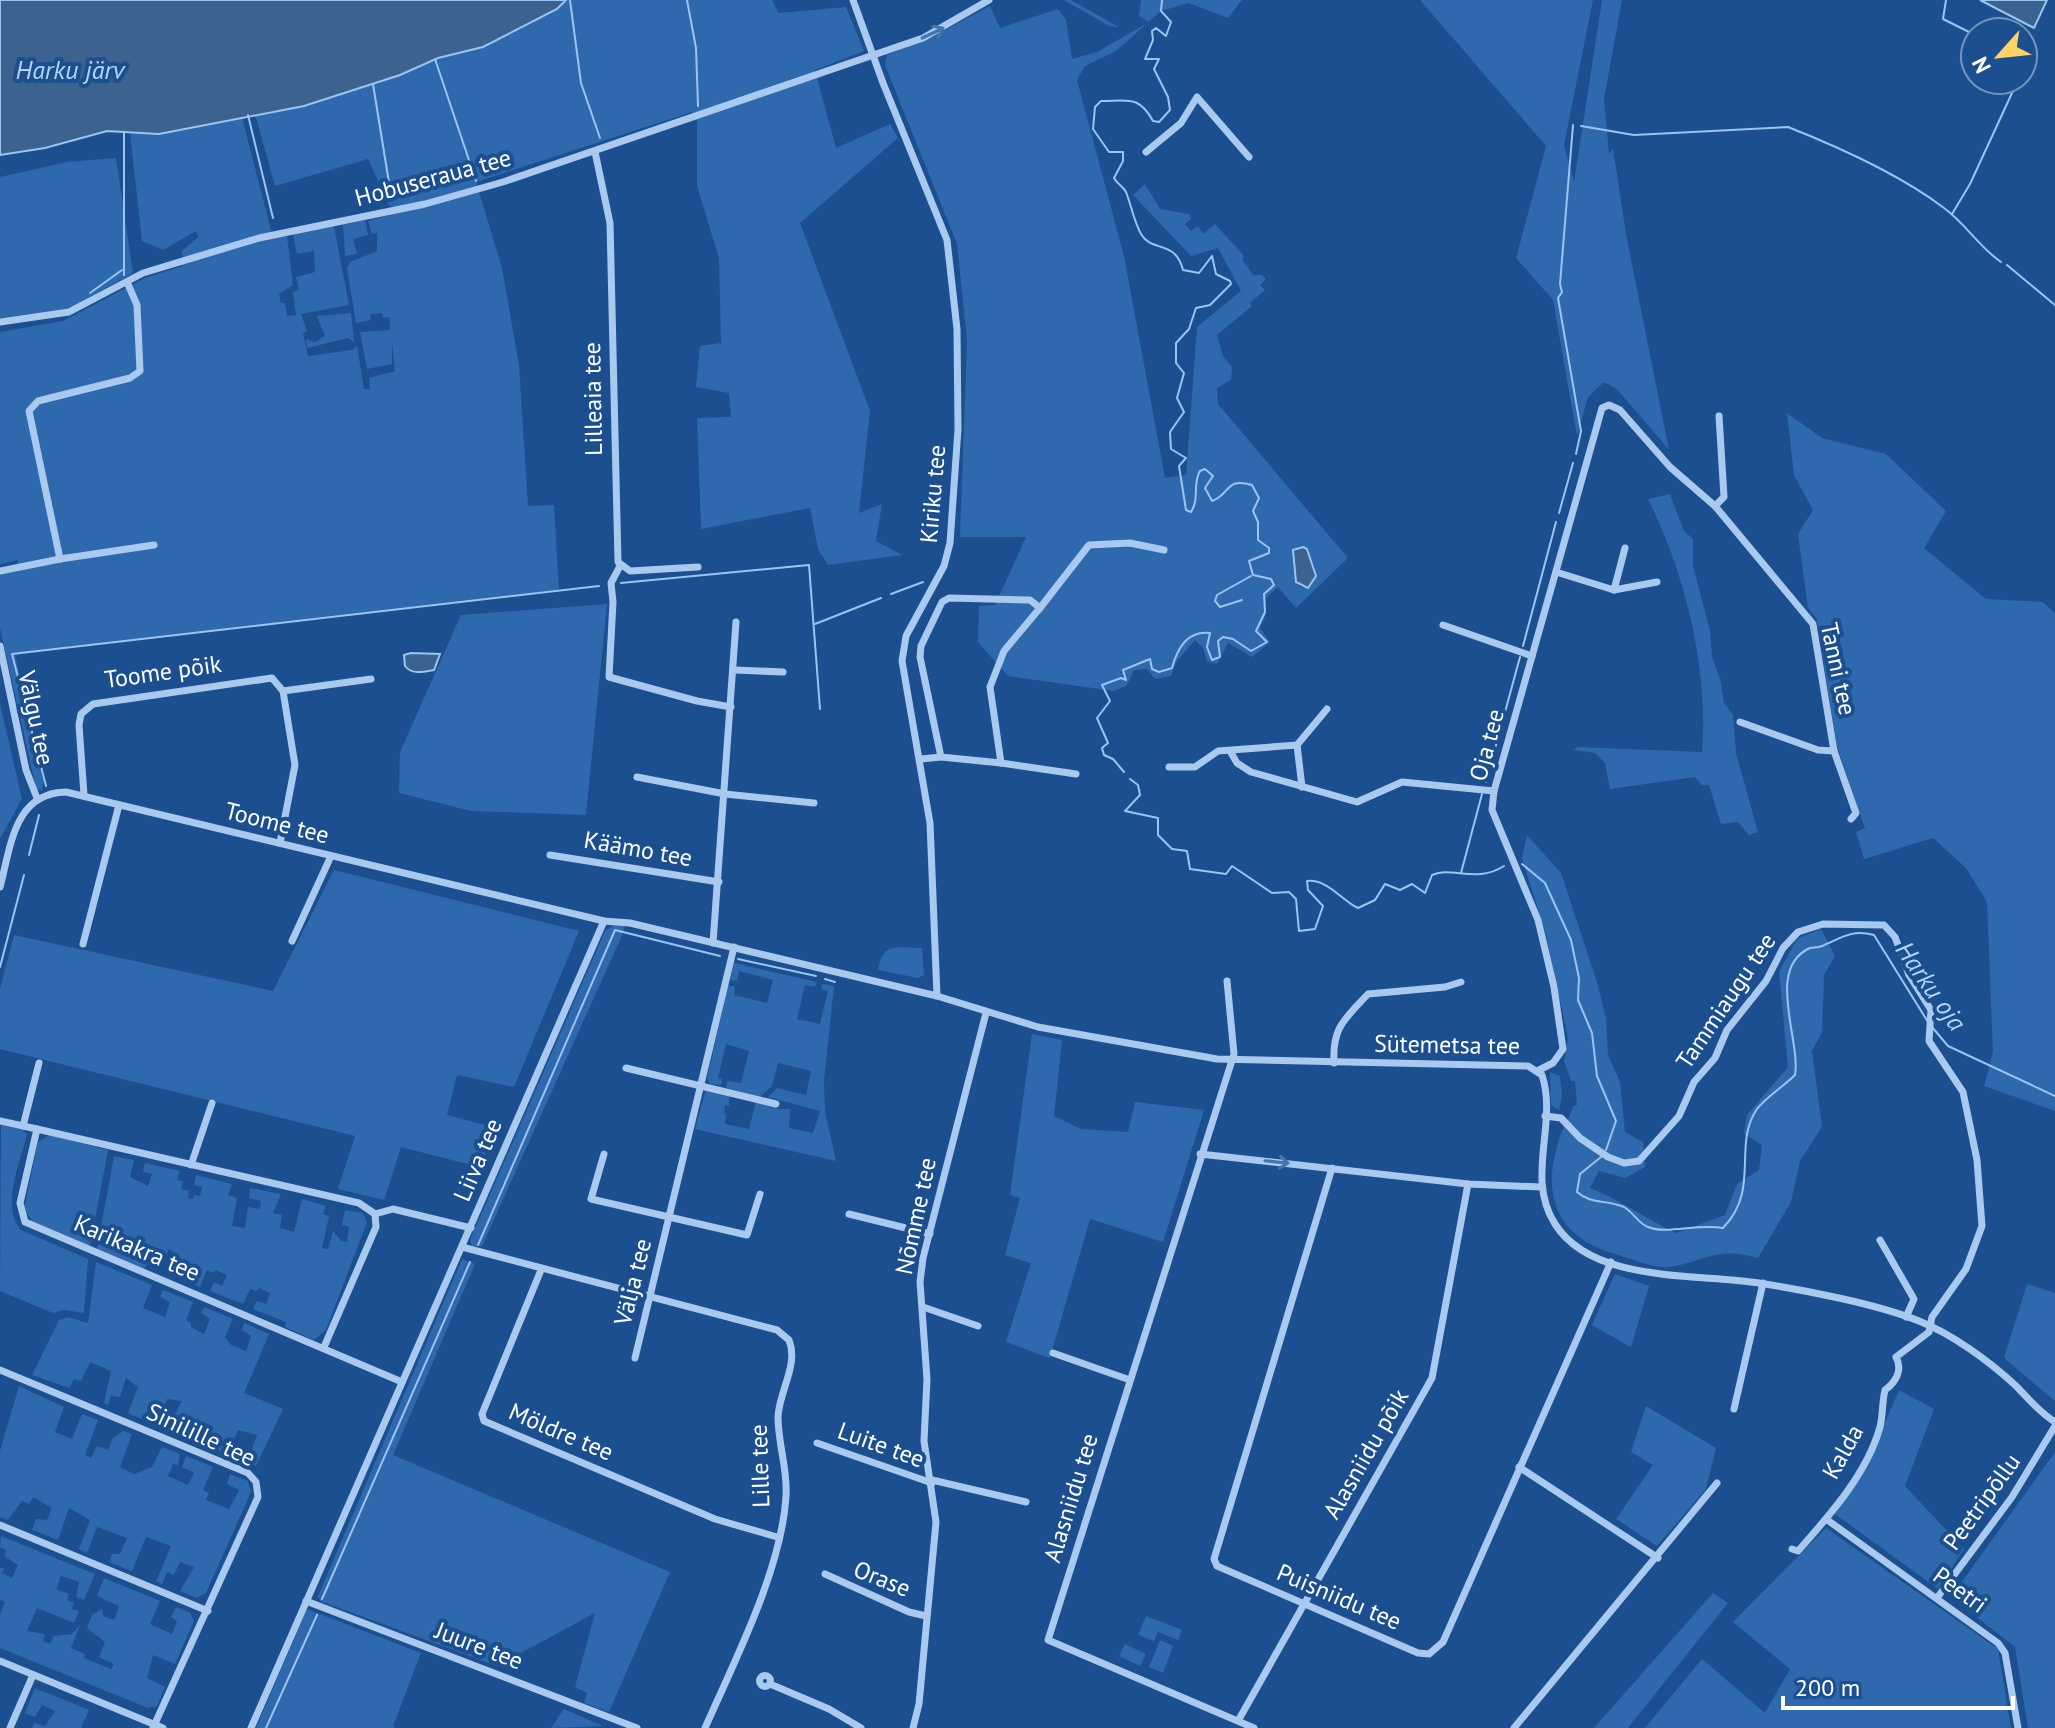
<svg xmlns="http://www.w3.org/2000/svg" width="2055" height="1728" font-family="'PT Sans',sans-serif">
<style>
.green{fill:#2e69ad;fill-rule:evenodd}
.water{fill:#3c6290;stroke:#9cc4f0;stroke-width:2}
.lines{fill:none;stroke-linecap:round;stroke-linejoin:round}
.stream{stroke:#9cc4f0;stroke-width:2}
.minor{stroke:#a9c9ee;stroke-width:7}
.oneway{stroke:#4674ac}
.labels{text-anchor:middle;stroke-width:8;stroke-linejoin:round;paint-order:stroke}
.street-label{font-size:24px;fill:#fff;stroke:#1b4f8f}
.water-label{font-size:26px;font-style:italic;fill:#b5d3f5;stroke:#1b4f8f}
</style>
<rect width="100%" height="100%" fill="#1b4f8f"/>
<!-- green -->
<g class="green">
<path d="M566 0H772L779 13 846 7 864 51 815 70 836 148 890 124 898 138 800 223 870 411 859 513 882 504 876 541 902 555 828 565 818 549 810 508 701 529 697 418 731 417 729 393 696 387 700 346 721 343 719 258 697 186V122L692 112 476 182 502 268 519 365 528 506 554 505 559 590 15 654 43 781 42 791 36 788 0 628V574L16 571 18 560 0 564V332L63 321 145 278 183 266 182 251 198 237 196 231 163 250 142 241 130 133C159 134 183 127 212 122 223 120 230 122 242 117L273 238 287 236 293 285 279 294 281 303H285L287 316 296 315 293 292 299 290 296 277 315 272 314 251 297 254 293 234 334 226 349 305 301 314 307 331 303 334 308 356 352 350 357 346 364 389H370L369 378 395 371 392 343V364L367 369 360 332 390 330 389 317 383 318 382 313 370 314 371 320 356 323 347 268 350 262 377 251V233L372 234 368 221 403 211 389 205 368 159 275 186 255 114 304 106 400 75 438 58 483 47 557 9Z"/>
<path d="M1064 0H1071L1119 27 1109 26Z"/>
<path d="M1141 0H1242L1228 18 1189 3 1161 11 1116 51 1085 66 1077 80 1124 256 1165 478 1186 475 1197 327 1241 291 1218 248 1191 256 1133 195 1145 184 1160 209 1189 214 1191 219 1185 224 1191 231 1198 226 1203 234 1215 224 1244 256 1242 259 1253 275H1262L1266 279 1260 285 1265 290 1250 303 1252 306 1217 335 1223 356 1232 367 1231 380 1217 388 1218 404 1348 558 1296 608 1278 587 1266 598V614L1260 628 1270 642 1252 657 1228 643 1217 664 1207 661 1203 648 1195 640 1176 662 1171 676 1155 679 1147 669 1134 670 1127 685 1114 691 1008 676 978 642 979 606 995 605 1026 537H960L967 341 957 244 885 65 887 55 930 38 990 6 1000 28 1058 9 1066 20 1072 59 1097 52 1149 22 1139 16ZM1295 549H1307L1315 568 1302 588 1296 582Z"/>
<path d="M1420 0H1593L1564 145 1574 182 1602 0H1622L1604 99 1609 154 1613 148 1626 234 1669 450 1617 389 1604 382 1588 397 1577 436 1553 300 1516 258 1546 146Z"/>
<path d="M116 158 133 273 69 309 0 318V177L67 162Z"/>
<path d="M365 220 368 235 353 239 357 254 345 256 343 225Z"/>
<path d="M351 313 354 342 348 338 307 348 306 339 315 342 325 336 317 316Z"/>
<path d="M1787 413 1822 438 1886 454 1946 511 1924 548 1986 599 2043 602 2055 613V1111L1984 1086 1993 1052 1987 902 1966 868 1933 838 1864 859 1856 832 1865 828 1837 747 1817 619 1808 608 1798 534 1813 510 1794 475Z"/>
<path d="M1670 494 1684 531 1693 539V566L1710 630 1712 658 1720 678 1724 703 1733 715 1736 753 1758 832 1749 835 1738 822 1721 824 1709 785H1702L1695 777 1610 789 1605 763 1595 753 1574 750 1577 747 1702 752C1709 669 1685 573 1648 499Z"/>
<path d="M607 604 586 815 471 811 399 793 400 752 461 615Z"/>
<path d="M0 704 22 799 0 839Z"/>
<path d="M1527 835 1561 873 1597 982 1606 1018 1608 1055 1620 1082 1625 1132 1643 1142 1645 1167 1625 1178 1599 1171 1590 1188C1621 1200 1646 1219 1676 1233L1725 1215 1737 1184 1759 1170 1762 1145 1744 1134 1747 1115 1788 1067 1779 972 1797 939 1821 929 1835 956 1824 975 1822 1032 1812 1051 1822 1127 1800 1161 1791 1202 1758 1258C1716 1246 1707 1261 1669 1267 1654 1269 1630 1258 1615 1254 1554 1237 1540 1191 1561 1134 1565 1124 1571 1116 1573 1106L1577 1105 1575 1081H1571L1564 1061 1568 1038 1546 935 1522 858Z"/>
<path d="M334 870 579 931 514 1087 457 1075 447 1115 496 1128 479 1167 401 1147 384 1200 338 1189 355 1136 0 1049V989L14 935 273 991Z"/>
<path d="M614 925 625 926 620 940 482 1246H472L470 1240 605 931Z"/>
<path d="M922 948 924 975 918 978 878 970C883 941 897 948 922 948Z"/>
<path d="M734 963 817 982 815 987 805 985 797 1019 820 1024 828 991 821 989 822 984 834 986 824 1081 825 1112 836 1161 695 1129 706 1089 729 1095V1106L725 1105 724 1113 726 1114 725 1124 749 1129 756 1101 779 1109H790L789 1128 813 1133 820 1111 768 1097 777 1088 806 1095 811 1071 778 1063 772 1086 760 1097 726 1088 727 1081 741 1083 749 1051 726 1044 718 1078 722 1079 721 1085 710 1084 707 1079 728 986H735L734 995 767 1003 773 980 739 971 737 981 730 980Z"/>
<path d="M1032 1034 1062 1040 1054 1116 1081 1129 1128 1132 1135 1102 1204 1110 1163 1242 1090 1219 1050 1358 1006 1342 1031 1263 1005 1255 1020 1198 1010 1195Z"/>
<path d="M1550 1072 1560 1076 1562 1095 1559 1110 1551 1105Z"/>
<path d="M1 1125 21 1129 27 1134C21 1161 0 1207 21 1230L88 1259 84 1313 64 1310 53 1313 0 1291Z"/>
<path d="M49 1135 108 1150 90 1246 33 1223 24 1209 38 1142Z"/>
<path d="M114 1156 134 1160 130 1177 148 1186 152 1174 143 1172 145 1163 180 1171 177 1180 183 1181 181 1189 189 1191 188 1198 193 1199 194 1195 200 1196 202 1187 194 1185 196 1175 232 1184 228 1195 237 1198 232 1226 245 1228 248 1207 260 1209 261 1201 249 1198 250 1188 281 1194 273 1213 282 1215 280 1228 294 1232 302 1199 326 1206 323 1214 329 1216 322 1248 328 1249 333 1231 341 1241 347 1242 349 1227 342 1225 345 1210 363 1213 367 1222 326 1330 314 1340 285 1327 286 1322 253 1309 257 1301 266 1304 270 1293 259 1288 257 1291 250 1289 243 1304 210 1291 214 1282 222 1286 227 1275 216 1270 214 1273 207 1270 200 1287 168 1273 171 1266 177 1268 181 1259 169 1249 167 1254 160 1251 153 1267 147 1264 144 1269 97 1249Z"/>
<path d="M462 1259 475 1264 393 1455 670 1572 609 1712 584 1703 587 1693 575 1687 595 1613 497 1666 320 1601 318 1596Z"/>
<path d="M96 1262 152 1285 143 1308 165 1317 170 1302 160 1297 163 1290 193 1302 186 1320 191 1323V1327L204 1334 210 1319 201 1313 204 1307 233 1319 225 1337 231 1345 246 1351 251 1336 242 1330 244 1323 269 1334 244 1393 283 1409 256 1466 247 1463 257 1435 238 1430 228 1455 176 1433 179 1424 172 1419 182 1401 167 1399 156 1425 128 1413 138 1387 126 1378 120 1397 111 1396 108 1405 104 1403 111 1371 90 1362 81 1381 74 1379 69 1388 32 1375 59 1320 68 1317 88 1323Z"/>
<path d="M1615 1274 1649 1286 1631 1347 1592 1325Z"/>
<path d="M2027 1284 2055 1293V1401L2004 1358Z"/>
<path d="M19 1386 64 1407 55 1432 72 1439 82 1414 98 1420 85 1455 91 1458 97 1446 108 1450 113 1438 123 1431 132 1434 120 1467 134 1474 152 1467 162 1447 180 1454 178 1465 173 1464 168 1476 188 1485 194 1473 182 1467 186 1456 213 1467 203 1490 209 1493 206 1500 229 1509 239 1490 227 1484 230 1474 248 1481 251 1492 206 1593 197 1598 180 1591 194 1567 180 1562 174 1575 167 1572 162 1584 156 1581 171 1546 146 1537 132 1571 109 1562 112 1554H120L127 1538 97 1527 87 1553 79 1549 90 1520 69 1508 58 1540 32 1530 36 1519 47 1520 52 1508 33 1497 29 1504 22 1501 8 1520 0 1517V1451Z"/>
<path d="M1899 1390 1934 1409 1905 1486 1964 1549 1938 1589 1835 1514 1867 1464Z"/>
<path d="M1646 1406 1716 1448 1706 1489 1657 1546 1616 1519 1653 1465 1631 1452Z"/>
<path d="M2055 1452V1728H2028L2015 1647 1951 1597Z"/>
<path d="M1826 1528 1998 1649 2011 1728H1645L1702 1659 1765 1713 1790 1669 1733 1622Z"/>
<path d="M1 1536 95 1574 84 1600 76 1597 79 1582 61 1576 56 1589 69 1594 67 1600 74 1603 71 1609 79 1611 74 1623 37 1608 27 1631 45 1634 43 1641 50 1644 54 1636 72 1634 80 1625 71 1648 85 1654 84 1658 111 1669 114 1664 99 1657 105 1642 87 1628 92 1615 102 1609 103 1616 114 1620 119 1606 97 1596 104 1578 160 1601 150 1624 172 1634 177 1621 171 1617 176 1607 190 1613 194 1621 175 1664 153 1655 147 1678 165 1687 157 1706 148 1708 0 1648V1614L5 1602 0 1600V1568H4L2 1573 12 1578 18 1565 4 1556 6 1550 0 1547Z"/>
<path d="M1713 1593 1728 1603 1628 1728H1594Z"/>
<path d="M307 1609 421 1653 393 1726 395 1728H256Z"/>
<path d="M1146 1616 1182 1630 1178 1640 1158 1632 1154 1641 1138 1635Z"/>
<path d="M1160 1640 1173 1646 1163 1673 1149 1667Z"/>
<path d="M1125 1644 1146 1654 1140 1666 1119 1656Z"/>
<path d="M35 1688 89 1710 81 1728H32L34 1723 45 1726 55 1711 42 1705 35 1717 25 1713Z"/>
<path d="M564 1709 603 1726 551 1728Z"/>
</g>
<!-- water -->
<g class="water">
<path d="M0 0H566L557 9 483 47 438 58 400 75 304 106 159 134 107 131 45 148 0 155Z"/>
<path d="M1980 0H2047L2034 28Z"/>
<path d="M1303 547 1307 549 1316 576 1308 588 1296 582 1293 550Z"/>
<path d="M411 653 440 654 434 670C423 672 412 675 405 666L404 655Z"/>
</g>
<g class="lines">
<!-- stream -->
<g class="stream">
<path d="M570 0 581 83 600 138"/>
<path d="M687 0 696 48 698 106"/>
<path d="M1946 0 1943 19 1975 35"/>
<path d="M2023 58 2028 60 2023 70"/>
<path d="M435 59 476 181"/>
<path d="M373 84 390 189"/>
<path d="M248 115 273 218"/>
<path d="M1573 125 1560 284 1562 292 1558 298 1581 431 1576 454"/>
<path d="M1581 126 1634 135 1788 127C1836 146 1902 176 1944 208 1967 225 1978 246 2001 262"/>
<path d="M124 132V275"/>
<path d="M1952 214 1970 184 2018 80"/>
<path d="M2007 265 2055 305"/>
<path d="M90 293 122 270"/>
<path d="M1559 513 1573 463"/>
<path d="M621 583 809 565 820 709"/>
<path d="M891 594 923 582"/>
<path d="M1242 600 1220 607 1215 601 1217 595 1251 576"/>
<path d="M815 624 881 598"/>
<path d="M1523 646 1556 522"/>
<path d="M1124 772 1113 759 1104 755 1102 748 1108 743 1097 718 1110 701 1102 685 1121 678 1126 680 1123 670 1150 659 1152 669 1159 672 1172 668C1177 649 1187 630 1210 633L1207 647 1212 660 1220 657 1218 641 1223 637 1233 639 1251 651 1267 642 1256 631 1265 612 1264 594 1274 585 1271 579 1253 575 1249 561 1269 553V548L1258 540V522L1253 511 1259 498 1252 485C1225 477 1231 494 1212 501L1205 488 1213 476 1205 469 1200 471C1192 484 1200 498 1191 512L1186 510 1179 466 1186 458 1171 449 1170 432 1184 412 1177 398 1184 373 1176 363V343L1189 329 1196 308 1210 305 1231 284 1230 281 1216 274 1212 256 1199 273 1183 270C1175 239 1152 253 1141 234 1134 221 1131 205 1126 192 1123 186 1117 184 1114 178L1123 161V152H1109L1093 129 1095 107 1101 101C1128 101 1139 95 1153 121L1159 122 1170 110 1168 97 1154 69 1159 59H1145L1153 40 1152 31 1156 28 1166 36 1171 22 1161 11 1162 0"/>
<path d="M1130 779 1138 785 1140 795 1125 811 1158 818V835L1172 849 1187 851 1190 869 1226 874 1232 866 1272 893 1289 892 1296 899 1299 931 1315 929 1323 906 1308 890 1307 881C1328 879 1341 900 1358 908L1375 900 1385 884 1400 890 1412 884 1425 893 1432 875C1452 866 1476 884 1504 866"/>
<path d="M1486 782 1520 657"/>
<path d="M46 786 12 654 599 586"/>
<path d="M29 855 39 815"/>
<path d="M1522 864 1545 883 1571 940 1579 978 1578 1000 1592 1033 1597 1076 1616 1121 1606 1150"/>
<path d="M1461 873 1482 794"/>
<path d="M738 959 816 976"/>
<path d="M0 967 24 875"/>
<path d="M825 979 835 982"/>
<path d="M1932 1027 1948 1046 2055 1096"/>
<path d="M1601 1157 1580 1174 1577 1192C1590 1204 1608 1200 1624 1207 1633 1212 1638 1223 1648 1227 1667 1235 1698 1223 1723 1228 1761 1189 1732 1145 1757 1109 1766 1097 1784 1086 1795 1075 1801 1040 1765 968 1810 948 1813 947 1818 948 1822 946 1842 938 1851 929 1874 935L1928 1022"/>
<path d="M478 1245 615 930 720 956"/>
<path d="M322 1599 470 1262"/>
<path d="M266 1728 317 1615"/>
</g>
<!-- minor -->
<g class="minor">
<path d="M853 0 883 83 947 240 957 329 958 429 950 543 944 566 906 636 902 661 930 823 937 996"/>
<path d="M595 152 610 223 618 562 630 571 698 567"/>
<path d="M1146 152 1181 123 1197 97 1249 157"/>
<path d="M0 322 69 312 143 273 259 238 425 204 503 182 923 38 989 0"/>
<path d="M1715 506 1724 497 1719 416"/>
<path d="M60 559 154 545"/>
<path d="M620 566 611 583 613 602 609 677 697 701 731 707"/>
<path d="M0 571 60 559 29 411 38 401 130 378 140 371 137 305 127 282"/>
<path d="M1556 572 1614 590 1625 548"/>
<path d="M1614 590 1657 582"/>
<path d="M1040 608 1089 545 1130 543 1164 550"/>
<path d="M1443 625 1532 656"/>
<path d="M0 646 26 770 37 798"/>
<path d="M735 670 783 672"/>
<path d="M283 691 371 679"/>
<path d="M1740 722 1818 750 1834 751"/>
<path d="M1297 745 1302 787"/>
<path d="M1230 751 1237 763 1251 772 1357 802 1402 782 1494 791"/>
<path d="M921 759 941 757 1001 763 990 687 1004 651 1040 608 1030 600 949 598 942 602 921 646 920 657 941 757"/>
<path d="M1001 763 1076 774"/>
<path d="M1169 767H1195L1218 751 1297 745 1327 709"/>
<path d="M637 777 725 794 814 803"/>
<path d="M84 795 79 725 81 714 93 704 272 678 283 691 295 765 280 843"/>
<path d="M550 855 719 882"/>
<path d="M0 887C11 846 14 793 66 792L604 921 630 923 937 996 1038 1027 1217 1059 1528 1066 1542 1075C1558 1124 1525 1177 1555 1224 1593 1284 1698 1273 1759 1283 1804 1290 1877 1304 1919 1321 1952 1334 1989 1361 2015 1385 2028 1398 2039 1412 2055 1422"/>
<path d="M292 941 331 856"/>
<path d="M713 943 736 622"/>
<path d="M83 944 119 805"/>
<path d="M1227 981 1234 1054 1048 1640 1254 1728"/>
<path d="M1334 1063C1332 1027 1345 1019 1368 994L1445 987 1461 982"/>
<path d="M626 1068 776 1104"/>
<path d="M1539 1070 1553 1063 1563 1049 1554 987 1538 920 1492 810 1494 791 1602 408 1609 405 1620 410 1670 467 1715 506 1813 624 1834 751 1856 813 1851 819"/>
<path d="M1545 1116 1561 1118 1580 1138 1608 1157 1624 1163 1639 1161 1679 1116 1694 1082 1715 1058 1727 1030 1766 981 1783 948 1798 932 1823 924 1884 925 1895 937 1909 975 1931 1010 1929 1041 1963 1092 1977 1160 1982 1226 1966 1269 1932 1317 1929 1332 1896 1357C1903 1370 1896 1382 1885 1390 1882 1402 1883 1415 1880 1427 1867 1474 1829 1516 1798 1551L1792 1549"/>
<path d="M0 1121 37 1129"/>
<path d="M23 1126 39 1063"/>
<path d="M604 1154 591 1199 747 1235 760 1194"/>
<path d="M1200 1154 1468 1184 1541 1187"/>
<path d="M191 1165 212 1103"/>
<path d="M1332 1168 1214 1559 1217 1566 1418 1653 1429 1654 1443 1642 1611 1262"/>
<path d="M849 1214 930 1234"/>
<path d="M1880 1240 1914 1299 1906 1317"/>
<path d="M462 1247 777 1330 789 1340C799 1365 779 1391 778 1417 778 1444 788 1470 786 1496 782 1569 734 1662 705 1728"/>
<path d="M541 1270 482 1414 484 1421 715 1519 777 1537"/>
<path d="M923 1307 978 1326"/>
<path d="M324 1347 376 1227 375 1214"/>
<path d="M1053 1353 1130 1380"/>
<path d="M635 1358 734 947"/>
<path d="M0 1370 248 1473 256 1482 258 1497 153 1728"/>
<path d="M402 1382 25 1222 20 1203 37 1129 359 1203 375 1214 393 1209 471 1228"/>
<path d="M1734 1409 1763 1283"/>
<path d="M817 1443 932 1483"/>
<path d="M1519 1467 1658 1558"/>
<path d="M932 1480 1026 1502"/>
<path d="M1826 1519 1998 1643 2005 1653 2018 1728"/>
<path d="M0 1525 208 1611"/>
<path d="M825 1574 909 1612 926 1616"/>
<path d="M1937 1598 2012 1497 2055 1426"/>
<path d="M306 1601 637 1728"/>
<path d="M0 1661 163 1728"/>
<circle cx="765" cy="1681" r="5.5"/>
<path d="M770 1684 829 1709 861 1728"/>
<path d="M1238 1721 1432 1378 1468 1184"/>
<path d="M10 1728 33 1675"/>
<path d="M251 1728 604 921"/>
<path d="M913 1728 919 1704 936 1522 924 1441 927 1379 920 1282 923 1258 986 1013"/>
<path d="M1514 1728 1717 1483"/>
</g>
</g>
<!-- one-way arrows -->
<defs><path id="oneway-shaft" d="M-6 0H5M1.5-3L5.5 0L1.5 3" fill="none" stroke-width="1.6" stroke-linecap="round" stroke-linejoin="round" transform="scale(2)"/></defs>
<g class="oneway">
<use href="#oneway-shaft" transform="translate(933 33) rotate(-25)"/>
<use href="#oneway-shaft" transform="translate(1277 1162) rotate(6)"/>
</g>
<g class="labels">
<!-- street labels -->
<g class="street-label">
<text transform="translate(433 178) rotate(-15)" y="8">Hobuseraua tee</text>
<text transform="translate(593 399) rotate(-91)" y="8">Lilleaia tee</text>
<text transform="translate(933 494) rotate(-85)" y="8">Kiriku tee</text>
<text transform="translate(1838 669) rotate(78)" y="8">Tanni tee</text>
<text transform="translate(163 672) rotate(-8)" y="8">Toome põik</text>
<text transform="translate(36 718) rotate(78)" y="8">Välgu tee</text>
<text transform="translate(1487 745) rotate(-75)" y="8">Oja tee</text>
<text transform="translate(277 823) rotate(14)" y="8">Toome tee</text>
<text transform="translate(638 849) rotate(10)" y="8">Käämo tee</text>
<text transform="translate(1726 1001) rotate(-56)" y="8">Tammiaugu tee</text>
<text transform="translate(1447 1045) rotate(1)" y="8">Sütemetsa tee</text>
<text transform="translate(478 1160) rotate(-67)" y="8">Liiva tee</text>
<text transform="translate(916 1216) rotate(-78)" y="8">Nõmme tee</text>
<text transform="translate(137 1248) rotate(23)" y="8">Karikakra tee</text>
<text transform="translate(633 1282) rotate(-76)" y="8">Välja tee</text>
<text transform="translate(561 1432) rotate(23)" y="8">Möldre tee</text>
<text transform="translate(201 1435) rotate(25)" y="8">Sinilille tee</text>
<text transform="translate(881 1445) rotate(20)" y="8">Luite tee</text>
<text transform="translate(1843 1452) rotate(-61)" y="8">Kalda</text>
<text transform="translate(1366 1454) rotate(-60)" y="8">Alasniidu põik</text>
<text transform="translate(760 1466) rotate(-92)" y="8">Lille tee</text>
<text transform="translate(1071 1498) rotate(-73)" y="8">Alasniidu tee</text>
<text transform="translate(1982 1502) rotate(-54)" y="8">Peetripõllu</text>
<text transform="translate(882 1579) rotate(22)" y="8">Orase</text>
<text transform="translate(1960 1590) rotate(36)" y="8">Peetri</text>
<text transform="translate(1339 1597) rotate(23)" y="8">Puisniidu tee</text>
<text transform="translate(479 1646) rotate(21)" y="8">Juure tee</text>
</g>
<!-- water labels -->
<g class="water-label">
<text x="70" y="79">Harku järv</text>
<text transform="translate(1931 986) rotate(55)" y="9">Harku oja</text>
</g>
</g>
<!-- north arrow -->
<g transform="translate(1999 56) rotate(243)"><circle r="38" fill="#1b4f8f" stroke="#7695bc" stroke-width="2"/>
<path d="M0-6L14 30L0 20L-14 30Z" fill="#ffd166"/>
<text y="-12" font-size="22" font-weight="bold" text-anchor="middle" fill="#ffffff">N</text>
</g>
<!-- scale -->
<path d="M1783 1696v12h230v-12" fill="none" stroke="#ffffff" stroke-width="4"/>
<text x="1795" y="1696" font-size="24" fill="#ffffff" stroke="#1b4f8f" stroke-width="6" paint-order="stroke">200 m</text>
</svg>
